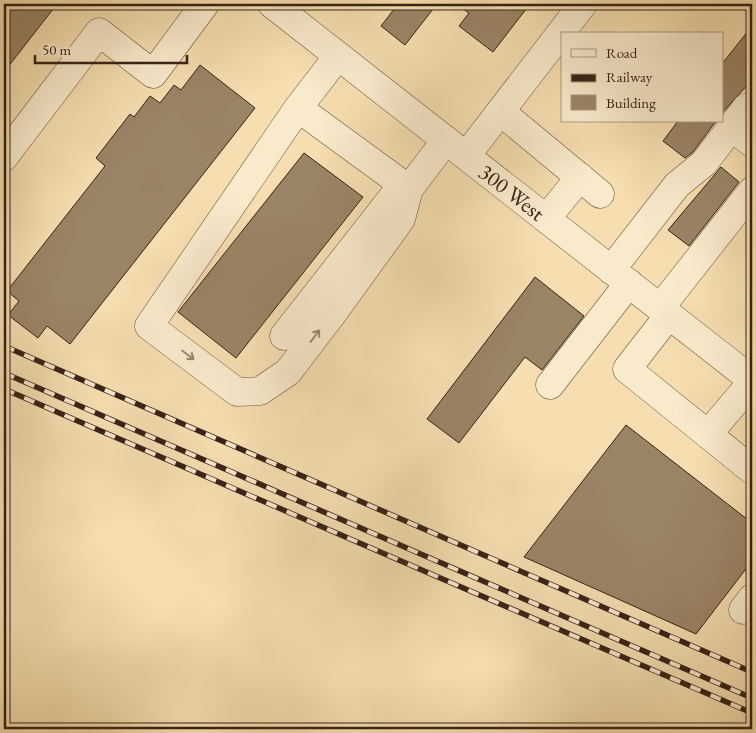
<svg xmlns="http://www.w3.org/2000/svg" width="756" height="733" font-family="'EB Garamond',serif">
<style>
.building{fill:#9a8466;stroke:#372216}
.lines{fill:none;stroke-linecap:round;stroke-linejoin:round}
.minor-casing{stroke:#67513c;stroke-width:29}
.minor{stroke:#f9eacc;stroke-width:28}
.rail-casing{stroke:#372216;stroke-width:5.5}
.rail{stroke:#f9eacc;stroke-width:4;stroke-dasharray:11;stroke-linecap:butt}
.oneway{stroke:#988671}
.labels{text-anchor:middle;stroke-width:4;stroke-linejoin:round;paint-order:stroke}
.street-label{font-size:22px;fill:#372216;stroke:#f9eacc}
</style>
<rect width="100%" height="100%" fill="#f6deb0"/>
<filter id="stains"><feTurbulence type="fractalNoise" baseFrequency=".004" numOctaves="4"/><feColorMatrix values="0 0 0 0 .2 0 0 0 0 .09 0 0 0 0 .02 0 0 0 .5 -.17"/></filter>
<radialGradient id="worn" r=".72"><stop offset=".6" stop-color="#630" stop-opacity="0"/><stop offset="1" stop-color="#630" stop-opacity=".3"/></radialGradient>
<!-- building -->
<g class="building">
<path d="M12 4H57L4 72V14Z"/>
<path d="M398 4H437L405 45 381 26Z"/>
<path d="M456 4H530L493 52 459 26 469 13Z"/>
<path d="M752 26V80L722 113V64Z"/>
<path d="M200 65 255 108 70 344 47 326 38 338 8 315 19 301 7 291 105 166 96 158 130 114 134 117 150 96 160 103 174 85 181 90Z"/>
<path d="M678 121H716L693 152 685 158 663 141Z"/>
<path d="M304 153 363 197 236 358 178 312Z"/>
<path d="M721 167 739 182 689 246 668 230Z"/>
<path d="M535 277 584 316 542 370 525 357 459 443 427 419Z"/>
<path d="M626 425 752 523V561L696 634 524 557Z"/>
</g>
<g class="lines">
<!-- minor casing -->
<g class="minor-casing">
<g id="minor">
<path d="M272 4 752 380"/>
<path d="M338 56 298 108 149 326 237 392 260 391 288 372 333 313 401 219 409 189"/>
<path d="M298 108 409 189 446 140"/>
<path d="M501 112 600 194"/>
<path d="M731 127 752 143"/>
<path d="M466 156 583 4"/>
<path d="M4 157 99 32 153 74 205 4"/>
<path d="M546 219 580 177"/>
<path d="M611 270 677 185 704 163 746 108"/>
<path d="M660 308 752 191"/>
<path d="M669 315 627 369 752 470"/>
<path d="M284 336 403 184"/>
<path d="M550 385 629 283"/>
<path d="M708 434 752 382"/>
<path d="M743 610 752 598"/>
</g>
</g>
<!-- minor -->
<use href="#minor" class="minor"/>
<!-- rail casing -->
<g class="rail-casing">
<g id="rail">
<path d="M4 346 752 672"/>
<path d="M4 373 752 698"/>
<path d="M4 389 752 713"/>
</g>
</g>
<!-- rail -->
<use href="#rail" class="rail"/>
</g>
<!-- one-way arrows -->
<defs><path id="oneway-shaft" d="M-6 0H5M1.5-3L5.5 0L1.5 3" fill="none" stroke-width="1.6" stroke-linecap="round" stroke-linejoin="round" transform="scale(1.25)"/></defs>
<g class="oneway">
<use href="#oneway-shaft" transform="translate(315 336) rotate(-53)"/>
<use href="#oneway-shaft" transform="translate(188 355) rotate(37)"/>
</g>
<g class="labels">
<!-- street labels -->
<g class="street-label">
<text transform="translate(512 192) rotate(38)" y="8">300 West</text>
</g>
</g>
<!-- margin -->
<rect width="756" height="733" fill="none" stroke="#f6deb0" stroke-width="20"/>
<rect x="5" y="5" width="746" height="723" fill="none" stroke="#372216" stroke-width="2.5"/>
<rect x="10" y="10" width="736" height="713" fill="none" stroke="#372216"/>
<!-- legend -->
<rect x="561" y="32" width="162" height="90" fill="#f9eacc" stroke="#ab9a83"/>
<rect x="571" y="49" width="25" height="8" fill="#f9eacc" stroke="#ab9a83"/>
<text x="606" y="58" font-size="15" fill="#372216">Road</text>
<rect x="571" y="74" width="25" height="8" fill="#372216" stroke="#ab9a83"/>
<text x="606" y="82" font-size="15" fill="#372216">Railway</text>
<rect x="571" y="95" width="25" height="15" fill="#9a8466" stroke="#ab9a83"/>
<text x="606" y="108" font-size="15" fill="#372216">Building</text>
<!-- scale -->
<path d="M35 55v8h152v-8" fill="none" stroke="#372216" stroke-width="2.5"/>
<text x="42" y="55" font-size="15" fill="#372216" stroke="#f9eacc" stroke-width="4" paint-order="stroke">50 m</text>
<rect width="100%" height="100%" filter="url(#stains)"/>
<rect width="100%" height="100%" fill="url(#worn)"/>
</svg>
